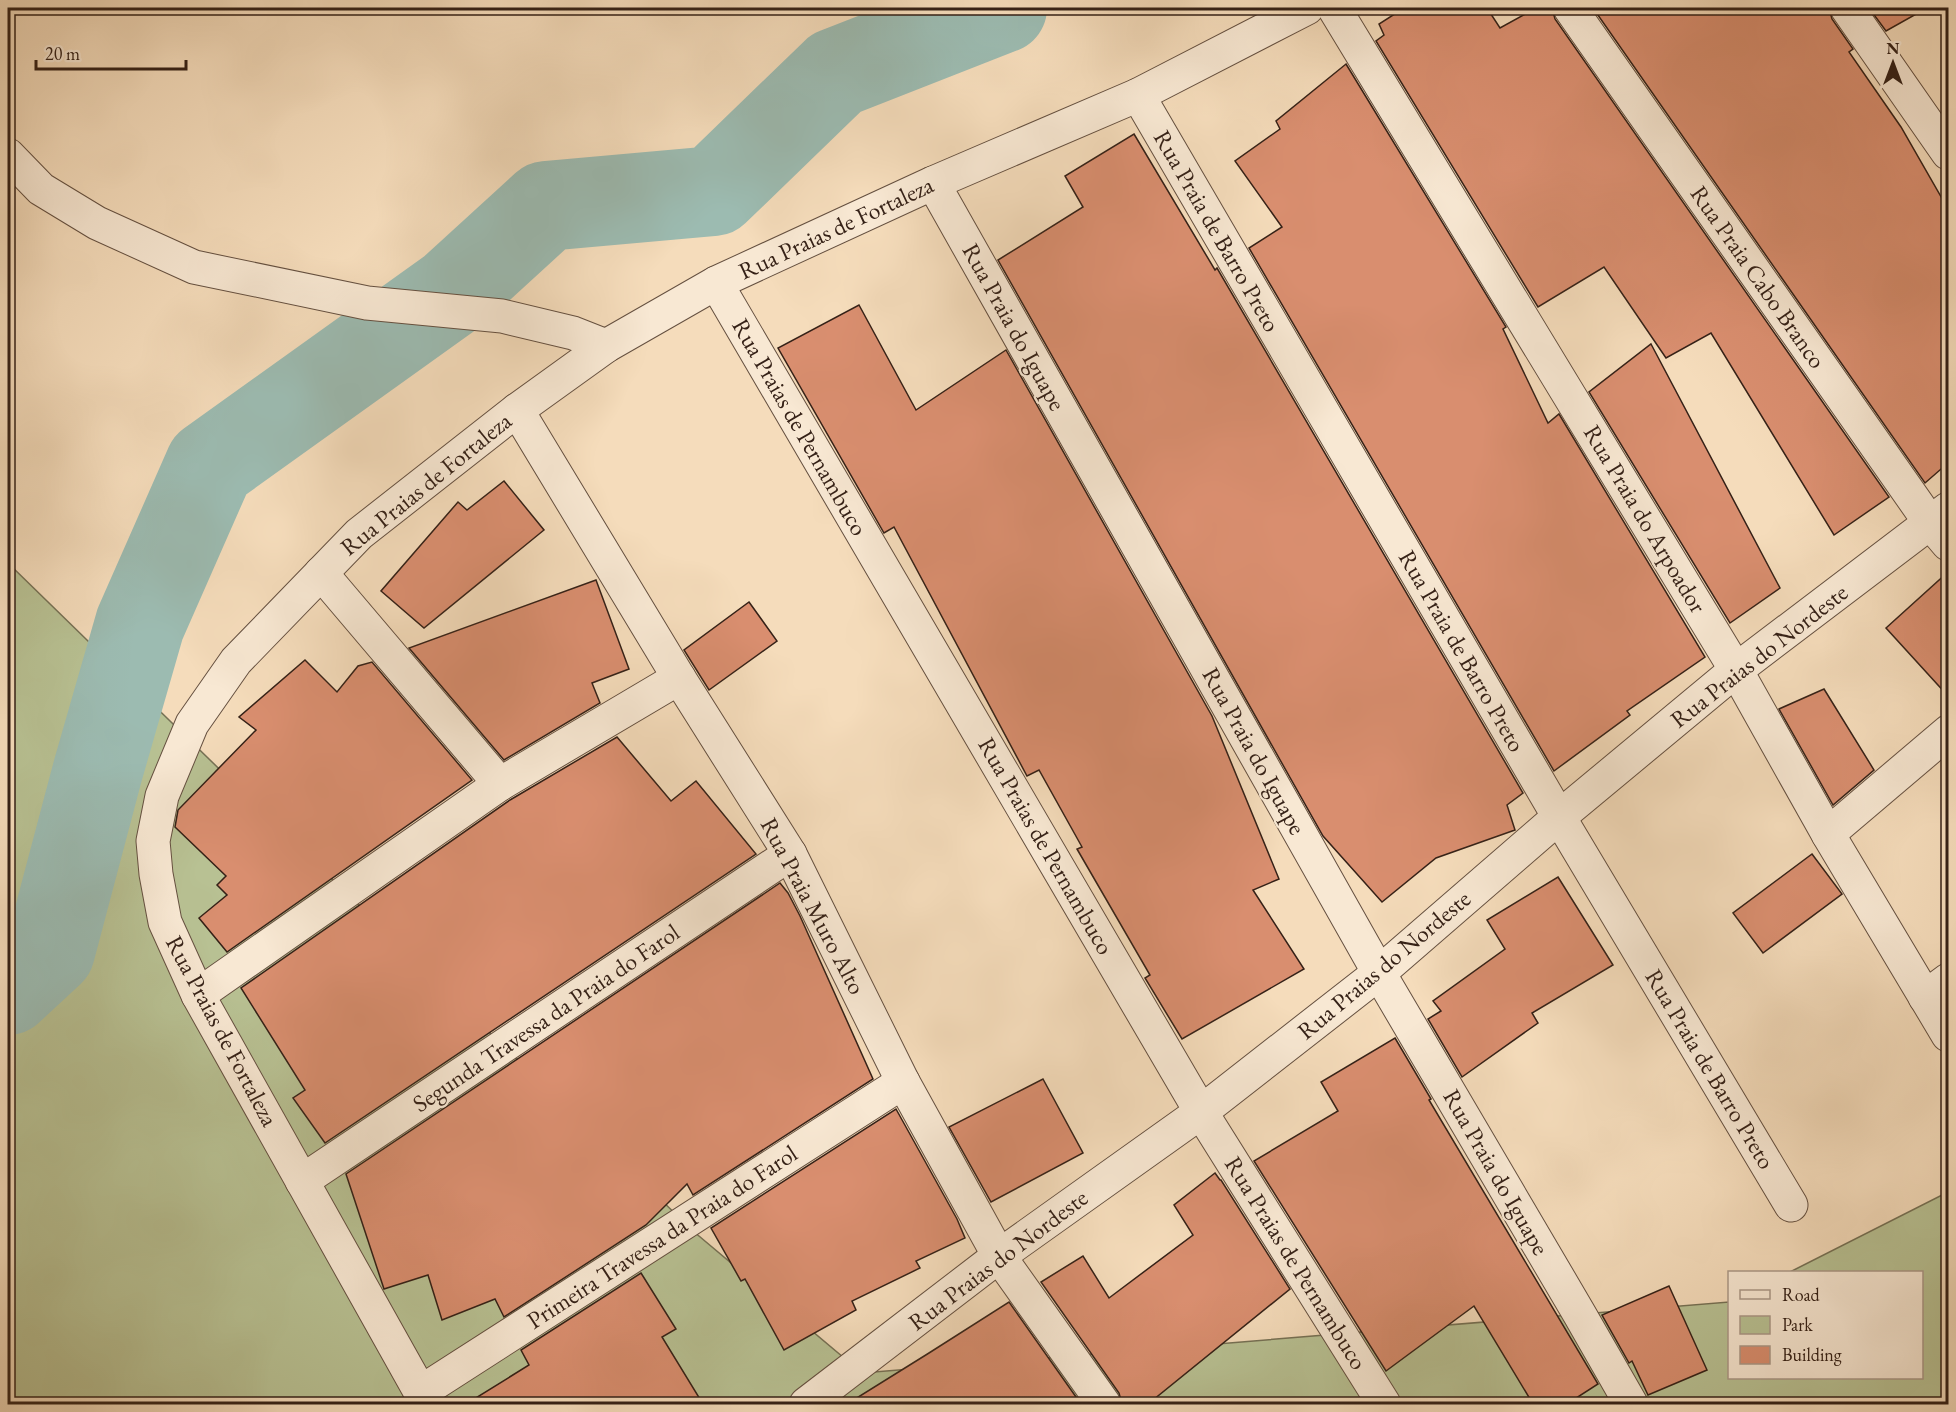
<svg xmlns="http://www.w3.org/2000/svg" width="1956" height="1412" font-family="'EB Garamond',serif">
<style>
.green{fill:#b8c193;stroke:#767155;stroke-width:1.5}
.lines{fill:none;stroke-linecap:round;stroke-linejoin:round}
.river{stroke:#9cbbb1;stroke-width:90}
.building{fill:#d98e6f;stroke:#352117;stroke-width:1.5}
.minor-casing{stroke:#655040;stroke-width:35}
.minor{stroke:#f8e8d3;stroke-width:33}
.labels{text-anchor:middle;stroke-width:4.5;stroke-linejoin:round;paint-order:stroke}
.street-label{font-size:24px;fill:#352117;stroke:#f8e8d3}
</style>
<rect width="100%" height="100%" fill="#f5dcbb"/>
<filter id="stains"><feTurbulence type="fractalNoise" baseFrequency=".00333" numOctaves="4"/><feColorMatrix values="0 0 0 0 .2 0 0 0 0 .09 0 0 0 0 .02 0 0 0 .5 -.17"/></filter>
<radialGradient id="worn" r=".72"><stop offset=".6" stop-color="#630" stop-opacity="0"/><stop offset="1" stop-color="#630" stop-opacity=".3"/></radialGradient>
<!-- green -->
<path class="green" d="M8 563 693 1231 862 1373 1729 1302 1730 1378H1922V1272H1790L1948 1192V1404H8Z"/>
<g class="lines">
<!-- river -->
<path class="river" d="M8 990 50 951 98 770 140 624 210 465 453 291 546 206 714 191 836 73 1002 8"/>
</g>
<!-- building -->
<g class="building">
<path d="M1404 8H1487L1500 28 1536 8H1552L1555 19 1889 497 1834 535 1711 333 1666 358 1604 267 1538 307 1376 41 1384 35 1379 24Z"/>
<path d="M1593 8H1829L1832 19 1853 49 1849 52 1901 127 1948 209V463L1925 483Z"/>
<path d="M1869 8H1927L1886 31Z"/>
<path d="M1346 64 1506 327 1503 329 1548 423 1559 414 1705 657 1627 711 1630 715 1554 771 1249 248 1282 227 1235 161 1280 129 1276 121Z"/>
<path d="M1134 134 1215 270 1217 268 1523 793 1507 805 1515 830 1436 858 1382 902 1323 836 998 260 1083 207 1065 176Z"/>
<path d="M859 305 916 410 1006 350 1212 716 1279 879 1253 890 1304 969 1182 1039 1145 978 1150 975 1077 849 1082 847 1039 770 1027 776 894 527 884 533 778 348Z"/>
<path d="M1651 344 1780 588 1730 623 1589 392Z"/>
<path d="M504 481 544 530 424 628 381 591 458 502 467 510Z"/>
<path d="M1948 572V696L1886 628Z"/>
<path d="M596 580 629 669 592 683 600 703 504 760 409 648Z"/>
<path d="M749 602 777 641 709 690 684 650Z"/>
<path d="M305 660 337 692 358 666 372 662 472 780 227 952 199 918 227 895 217 885 226 876 175 827 178 810 256 730 239 717Z"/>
<path d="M1824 689 1874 770 1833 805 1779 709Z"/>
<path d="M617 737 671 801 696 781 756 854 325 1143 293 1098 305 1090 241 988 510 800Z"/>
<path d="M1812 854 1842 894 1763 953 1733 913Z"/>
<path d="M1558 877 1613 965 1532 1013 1538 1023 1462 1077 1428 1019 1441 1011 1433 1001 1505 949 1487 920Z"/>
<path d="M780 883 788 893 800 916 873 1079 693 1195 687 1184 646 1225 504 1317 495 1299 442 1320 428 1275 384 1289 346 1174Z"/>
<path d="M1395 1038 1431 1099 1429 1100 1598 1384 1567 1404H1533L1474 1306 1386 1371 1254 1161 1338 1111 1321 1082Z"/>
<path d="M1043 1079 1083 1153 991 1202 949 1127Z"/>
<path d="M896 1109 957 1219 965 1238 916 1261 920 1268 852 1301 856 1310 784 1350 745 1279 741 1281 711 1228Z"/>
<path d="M1215 1173 1220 1180H1221L1290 1289 1148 1404H1122L1119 1393 1041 1282 1083 1256 1109 1298 1193 1235 1174 1205Z"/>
<path d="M641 1273 676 1329 662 1337 703 1404H466L529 1365 521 1350Z"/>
<path d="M1669 1286 1707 1370 1648 1395 1632 1361 1629 1363 1602 1315Z"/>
<path d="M1009 1302 1081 1404H847L929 1353Z"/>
</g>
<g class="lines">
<!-- minor casing -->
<g class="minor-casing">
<g id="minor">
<path d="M1334 8 1736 670 1828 834 1948 1035"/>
<path d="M1570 8 1931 524 1948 544"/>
<path d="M1847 8 1948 153"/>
<path d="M1138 95 1559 817 1791 1205"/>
<path d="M8 155 41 189 97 223 194 267 367 303 502 316 573 333 606 346"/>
<path d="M933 183 1379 973 1580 1315 1631 1404"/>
<path d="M716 283 1201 1112 1384 1404"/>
<path d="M517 410 679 678 790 854 903 1082 999 1256 1104 1404"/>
<path d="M321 573 500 784"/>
<path d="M1828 834 1948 732"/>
<path d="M198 995 500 784 679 678"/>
<path d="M1925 997 1948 980"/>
<path d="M302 1181 790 854"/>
<path d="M421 1392 903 1082"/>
<path d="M427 1404 198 995 165 922 156 874 153 841 162 796 192 724 236 661 359 534 517 410 606 346 716 283 933 183 1138 95 1307 8"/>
<path d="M806 1404 999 1256 1201 1112 1379 973 1559 817 1736 670 1948 509"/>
</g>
</g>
<!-- minor -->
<use href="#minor" class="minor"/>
</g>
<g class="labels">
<!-- street labels -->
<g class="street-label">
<text transform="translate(836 228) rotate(-25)" y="8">Rua Praias de Fortaleza</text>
<text transform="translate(1217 231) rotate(60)" y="8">Rua Praia de Barro Preto</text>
<text transform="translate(1758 277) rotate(55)" y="8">Rua Praia Cabo Branco</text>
<text transform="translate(1014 327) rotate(61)" y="8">Rua Praia do Iguape</text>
<text transform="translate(800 427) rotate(60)" y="8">Rua Praias de Pernambuco</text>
<text transform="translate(426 484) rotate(-39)" y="8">Rua Praias de Fortaleza</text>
<text transform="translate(1645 519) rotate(59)" y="8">Rua Praia do Arpoador</text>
<text transform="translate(1462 651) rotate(60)" y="8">Rua Praia de Barro Preto</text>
<text transform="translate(1759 656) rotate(-38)" y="8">Rua Praias do Nordeste</text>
<text transform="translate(1254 751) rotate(61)" y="8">Rua Praia do Iguape</text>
<text transform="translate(1046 846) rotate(60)" y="8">Rua Praias de Pernambuco</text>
<text transform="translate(813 906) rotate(62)" y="8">Rua Praia Muro Alto</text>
<text transform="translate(1384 965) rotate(-40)" y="8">Rua Praias do Nordeste</text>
<text transform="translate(546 1018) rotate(-34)" y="8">Segunda Travessa da Praia do Farol</text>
<text transform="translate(222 1031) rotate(62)" y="8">Rua Praias de Fortaleza</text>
<text transform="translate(1710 1069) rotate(59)" y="8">Rua Praia de Barro Preto</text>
<text transform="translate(1496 1172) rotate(60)" y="8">Rua Praia do Iguape</text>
<text transform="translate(662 1237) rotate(-33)" y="8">Primeira Travessa da Praia do Farol</text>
<text transform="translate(998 1260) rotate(-37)" y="8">Rua Praias do Nordeste</text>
<text transform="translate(1296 1263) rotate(58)" y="8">Rua Praias de Pernambuco</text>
</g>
</g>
<!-- margin -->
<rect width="1956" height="1412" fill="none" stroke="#f5dcbb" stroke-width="30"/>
<rect x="9" y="9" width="1938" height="1394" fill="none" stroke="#352117" stroke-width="3"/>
<rect x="15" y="15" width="1926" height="1382" fill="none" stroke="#352117" stroke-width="1.5"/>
<!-- legend -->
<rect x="1728" y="1271" width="195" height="108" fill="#f8e8d3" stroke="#aa9888" stroke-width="1.5"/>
<rect x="1740" y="1290" width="30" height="9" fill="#f8e8d3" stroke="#aa9888" stroke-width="1.5"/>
<text x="1782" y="1301" font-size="18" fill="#352117">Road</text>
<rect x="1740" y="1316" width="30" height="18" fill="#b8c193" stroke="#aa9888" stroke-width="1.5"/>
<text x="1782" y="1331" font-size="18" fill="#352117">Park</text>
<rect x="1740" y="1346" width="30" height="18" fill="#d98e6f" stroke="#aa9888" stroke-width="1.5"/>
<text x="1782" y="1361" font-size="18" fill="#352117">Building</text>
<!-- north arrow -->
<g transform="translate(1893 63)" stroke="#f8e8d3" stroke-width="4.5" paint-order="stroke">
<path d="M0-4.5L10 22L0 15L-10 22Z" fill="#352117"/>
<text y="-9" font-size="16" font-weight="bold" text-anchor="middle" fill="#352117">N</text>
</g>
<!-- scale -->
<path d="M36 60v9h150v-9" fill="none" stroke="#352117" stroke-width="3"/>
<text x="45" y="60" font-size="18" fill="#352117" stroke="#f8e8d3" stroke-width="4.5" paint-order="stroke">20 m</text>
<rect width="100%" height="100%" filter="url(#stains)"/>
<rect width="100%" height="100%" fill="url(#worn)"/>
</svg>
